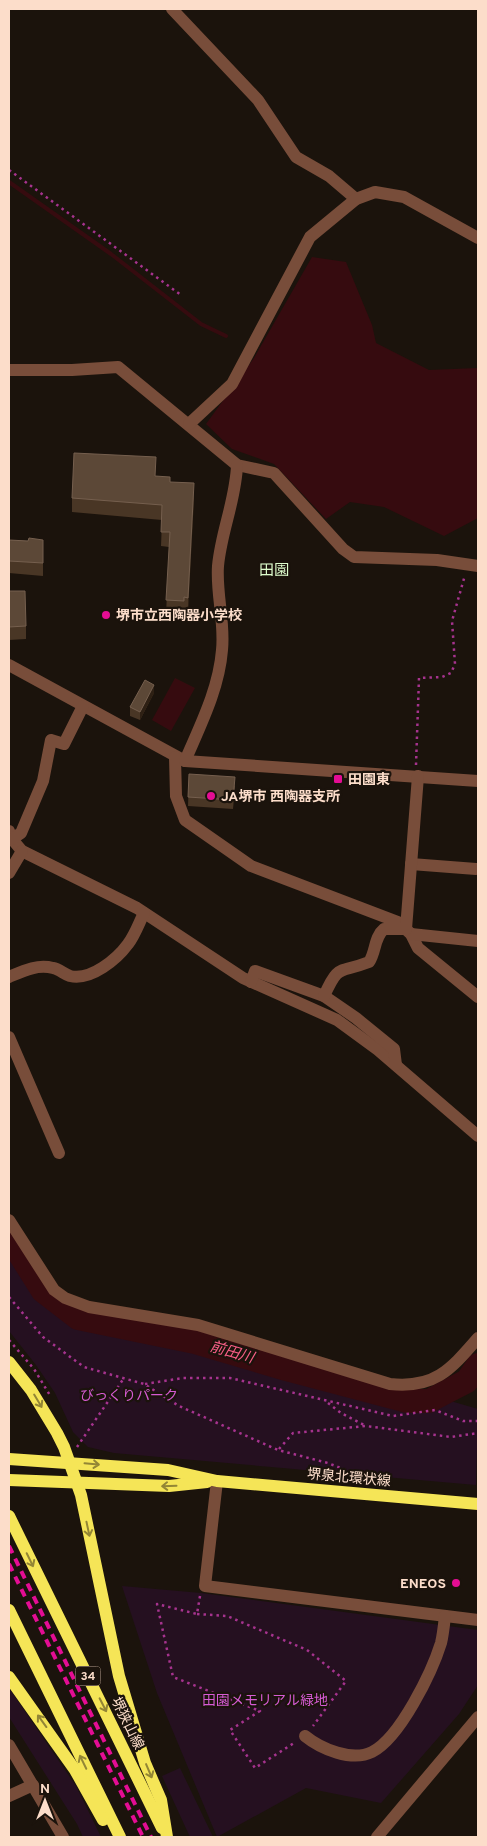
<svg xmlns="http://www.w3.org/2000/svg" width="487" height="1846" font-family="Overpass,'Noto Sans JP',sans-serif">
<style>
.green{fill:#251020}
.water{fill:#360b0f}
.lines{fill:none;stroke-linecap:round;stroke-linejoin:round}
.stream{stroke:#360b0f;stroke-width:4}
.river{stroke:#360b0f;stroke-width:24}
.path{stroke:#a6338e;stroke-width:2.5;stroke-dasharray:2.5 4;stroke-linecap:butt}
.minor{stroke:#784d3a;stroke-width:12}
.major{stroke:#f5e557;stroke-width:12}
.rail{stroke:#e40d94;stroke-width:4;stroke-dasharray:8 6;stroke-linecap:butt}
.wall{fill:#493625}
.shaded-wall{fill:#2e2014}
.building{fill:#5c4837;stroke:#755f4e}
.oneway{stroke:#938635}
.poi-dot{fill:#e40d94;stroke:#1b130c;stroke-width:2}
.labels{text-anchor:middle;stroke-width:4.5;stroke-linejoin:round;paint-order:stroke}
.shield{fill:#1b130c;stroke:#b8a091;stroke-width:1}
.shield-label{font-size:12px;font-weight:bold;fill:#fcddca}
.poi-label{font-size:14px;font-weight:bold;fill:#fcddca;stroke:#1b130c;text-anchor:start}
.park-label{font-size:14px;fill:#d65bd3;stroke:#1b130c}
.street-label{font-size:14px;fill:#fcddca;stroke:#1b130c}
.neighbourhood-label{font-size:15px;fill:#ddfccc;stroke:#1b130c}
.water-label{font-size:15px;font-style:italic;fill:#f65e86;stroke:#1b130c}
</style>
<rect width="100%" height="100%" fill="#1b130c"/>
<!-- green -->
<g class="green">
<path d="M9 1256 41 1302 82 1326 186 1346 399 1405 424 1406 447 1400 478 1409 476 1485 114 1453 88 1447 73 1432 55 1393 36 1365 9 1331Z"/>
<path d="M122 1586 201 1593 478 1630V1685L459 1714 381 1803 306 1788 217 1837 157 1693Z"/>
<path d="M9 1688 76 1786 101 1837H83L77 1824 9 1717Z"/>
<path d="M180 1768 213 1837H190L162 1776Z"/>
</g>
<!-- water -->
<g class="water">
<path d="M312 257 346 262 372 325 376 343 429 370 478 368V518L444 536 384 507 350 502 326 519 274 464 232 449 206 424 254 358Z"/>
<path d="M175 678 195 688 171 731 152 720Z"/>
</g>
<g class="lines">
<!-- stream -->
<path class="stream" d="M9 182 111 254 201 324 226 336"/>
<!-- river -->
<path class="river" d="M9 1237 43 1291 78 1318 195 1342 286 1369 407 1401H429L444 1393 467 1381 478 1365"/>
<!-- path -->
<g class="path">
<path d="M9 170 181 295"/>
<path d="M416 765 419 678 442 677 451 673 455 664 452 621 465 575"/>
<path d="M9 1297 43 1337 84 1367 144 1384 179 1406 278 1450 328 1463 348 1471V1478"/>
<path d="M9 1340 34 1369 51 1397"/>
<path d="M145 1384 183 1378H230L393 1416 435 1410 463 1421H478"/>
<path d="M328 1403 341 1413 366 1426"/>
<path d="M77 1447 124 1378"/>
<path d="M279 1449 293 1433 366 1426 451 1437 478 1433"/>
<path d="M200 1596 197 1614 157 1604 173 1677 260 1711 230 1730 255 1768 294 1743"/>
<path d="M197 1614 227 1616 307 1650 346 1681 313 1726"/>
</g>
<!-- minor -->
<g class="minor">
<path d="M172 9 258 100 296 157 329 176 356 199"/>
<path d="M9 370H72L118 367 237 465 274 473 343 549 354 557 437 560 478 566"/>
<path d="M189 424 232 384 310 237 356 199 375 192 404 197 478 238"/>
<path d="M9 665 185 761 478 781"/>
<path d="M175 757 176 796 185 820 251 866 398 922 411 934 418 948 478 997"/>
<path d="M185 761C200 726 219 689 222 650 225 622 216 594 218 566 221 532 236 499 237 465"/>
<path d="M9 831 12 839 22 851 137 908 243 978 337 1020 378 1050 478 1136"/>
<path d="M12 839 21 833 43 781 51 740 64 744 83 706"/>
<path d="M411 864 476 869"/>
<path d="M9 873 22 851"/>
<path d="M411 934 478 941"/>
<path d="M9 977C23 971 37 964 53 968 59 969 64 974 70 976 91 981 117 959 128 944 135 935 139 923 144 913"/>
<path d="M251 982 255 971 324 996 356 1018 394 1049 396 1065"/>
<path d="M324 996C339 963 338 974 369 962 376 952 374 937 384 929H406L418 776"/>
<path d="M9 1037 59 1153"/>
<path d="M9 1220 54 1290 65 1298 89 1307 198 1325 390 1384C435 1389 451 1369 478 1338"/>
<path d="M217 1481 205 1586 478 1620"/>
<path d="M305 1736C321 1749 352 1762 372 1752 400 1738 432 1672 441 1643 443 1635 444 1625 445 1616"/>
<path d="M9 1745 63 1837"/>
<path d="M9 1796 33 1785"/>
<path d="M377 1837 478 1717"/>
</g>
<!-- major -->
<g class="major">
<path d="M9 1362 31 1390 57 1433 64 1447 81 1495 119 1676 145 1763 161 1800 167 1837"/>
<path d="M9 1459 168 1470 217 1481 478 1504"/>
<path d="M9 1480 169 1486 207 1482"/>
<path d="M9 1516 162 1828"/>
<path d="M9 1610 120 1837"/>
<path d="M9 1677 75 1770 103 1820"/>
</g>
<!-- rail -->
<g class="rail">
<path d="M9 1546 151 1837"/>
<path d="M9 1564 143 1837"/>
</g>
</g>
<!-- wall -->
<g class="wall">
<path d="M156 476 170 482 194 498 188 612H184V616L166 615 169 547 161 546 162 520 72 512V498Z"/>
<path d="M9 540 28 541 43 540V576L9 573Z"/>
<path d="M9 591 26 626V639L9 640Z"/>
<path d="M154 693 140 720 130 716V707Z"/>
<path d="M189 774 235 786 233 809 188 806Z"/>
</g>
<!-- shaded-wall -->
<g class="shaded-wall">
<path d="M194 483V498L188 612V598Z"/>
<path d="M154 685V693L140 720V712Z"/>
</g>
<!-- building -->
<g class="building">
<path d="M74 453 156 457 155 476 170 477V482L194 483 188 598 184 597V601L166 600 170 532H161L162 505 72 498Z"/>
<path d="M29 538 43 540V563L9 561V540L28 541Z"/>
<path d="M9 591H25L26 626 9 627Z"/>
<path d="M145 680 154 685 140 712 130 707Z"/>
<path d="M189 774 235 777 233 800 188 797Z"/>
</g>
<!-- one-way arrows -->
<defs><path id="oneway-shaft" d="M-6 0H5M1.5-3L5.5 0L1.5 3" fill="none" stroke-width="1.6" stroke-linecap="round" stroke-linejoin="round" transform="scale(1.25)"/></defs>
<g class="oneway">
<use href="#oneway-shaft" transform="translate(38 1401) rotate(59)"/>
<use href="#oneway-shaft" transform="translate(92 1464) rotate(5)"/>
<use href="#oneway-shaft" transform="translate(169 1486) rotate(178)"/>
<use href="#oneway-shaft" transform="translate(88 1529) rotate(78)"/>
<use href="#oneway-shaft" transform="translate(30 1560) rotate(64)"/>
<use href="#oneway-shaft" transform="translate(103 1705) rotate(63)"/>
<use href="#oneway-shaft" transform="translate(42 1721) rotate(-126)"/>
<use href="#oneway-shaft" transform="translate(83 1762) rotate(-116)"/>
<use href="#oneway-shaft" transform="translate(149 1771) rotate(67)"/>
</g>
<!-- markers -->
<g class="poi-dot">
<circle cx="106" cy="615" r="5"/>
<rect x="333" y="774" width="10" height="10" rx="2.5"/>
<circle cx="211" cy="796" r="5"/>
<circle cx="456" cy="1583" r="5"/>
</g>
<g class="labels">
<!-- shield labels -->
<rect class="shield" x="75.5" y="1666.5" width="25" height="19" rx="4"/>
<g class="shield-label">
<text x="88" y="1680">34</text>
</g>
<!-- poi labels -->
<g class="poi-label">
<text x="116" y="620">堺市立西陶器小学校</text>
<text x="348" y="784">田園東</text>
<text x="221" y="801">JA堺市 西陶器支所</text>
<text x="446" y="1588" text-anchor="end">ENEOS</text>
</g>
<!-- park labels -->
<g class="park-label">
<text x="129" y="1400">びっくりパーク</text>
<text x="265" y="1705">田園メモリアル緑地</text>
</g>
<!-- street labels -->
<g class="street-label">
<text transform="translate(349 1477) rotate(5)" y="5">堺泉北環状線</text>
<text transform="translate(128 1723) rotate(64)" y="5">堺狭山線</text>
</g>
<!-- neighbourhood labels -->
<g class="neighbourhood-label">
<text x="274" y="575">田園</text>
</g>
<!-- water labels -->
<g class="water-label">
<text transform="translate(232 1352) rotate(16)" y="5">前田川</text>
</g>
</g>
<!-- border -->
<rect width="487" height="1846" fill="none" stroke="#fcddca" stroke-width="20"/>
<!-- north arrow -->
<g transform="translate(45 1801)" stroke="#1b130c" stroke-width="4" paint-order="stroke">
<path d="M0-4L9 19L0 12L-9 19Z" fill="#fcddca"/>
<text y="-8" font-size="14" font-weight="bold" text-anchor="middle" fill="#fcddca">N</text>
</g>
</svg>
